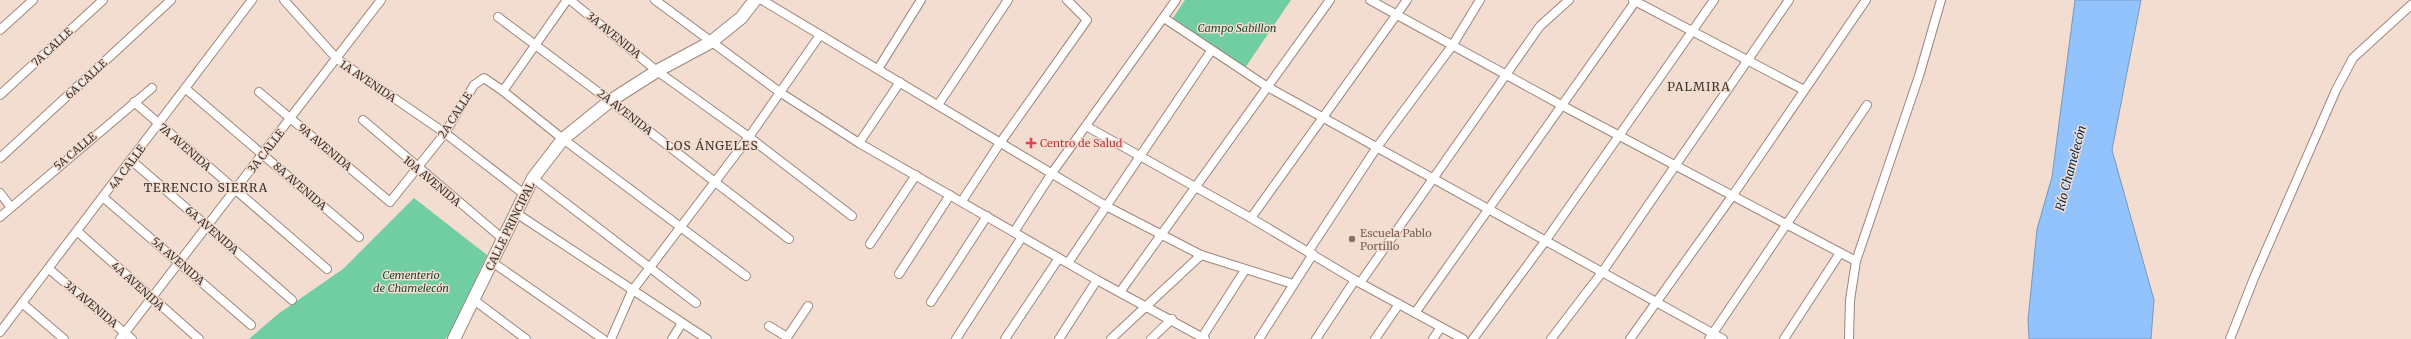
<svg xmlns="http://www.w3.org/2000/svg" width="2411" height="339" font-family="Merriweather,serif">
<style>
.green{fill:#70cea2}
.water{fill:#92c3fc;stroke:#7898be}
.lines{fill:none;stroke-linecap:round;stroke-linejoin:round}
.street-casing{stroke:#9b877b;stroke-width:10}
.secondary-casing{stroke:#9b877b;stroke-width:14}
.street{stroke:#fff;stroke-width:8}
.secondary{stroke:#fff;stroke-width:12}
.health-dot{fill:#e0444e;stroke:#f3ddd0;stroke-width:1.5}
.education-dot{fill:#8d6e63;stroke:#f3ddd0;stroke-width:1.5}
.labels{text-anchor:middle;stroke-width:3;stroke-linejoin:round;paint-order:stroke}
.park-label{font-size:11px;font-style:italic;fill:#1e4b37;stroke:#f3ddd0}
.street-label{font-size:11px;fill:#3c342f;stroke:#f3ddd0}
.health-label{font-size:11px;fill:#be3a42;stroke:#f3ddd0;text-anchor:start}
.education-label{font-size:11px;fill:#785e54;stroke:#f3ddd0;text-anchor:start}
.neighbourhood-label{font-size:12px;letter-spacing:1px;fill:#3c342f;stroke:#f3ddd0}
.water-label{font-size:12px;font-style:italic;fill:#002c57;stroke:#f3ddd0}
</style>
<rect width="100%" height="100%" fill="#f3ddd0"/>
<!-- green -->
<g class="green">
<path d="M1185 0H1291L1245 68 1173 18Z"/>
<path d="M414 198 487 255 451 333 445 339H249L278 314 343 269Z"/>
</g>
<!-- water -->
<path class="water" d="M2075 0H2141L2112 150 2154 300 2151 339H2029L2028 320 2037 229 2052 177Z"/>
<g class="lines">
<!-- street casing -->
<g class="street-casing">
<g id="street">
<path d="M284 0 337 59 445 133 524 194"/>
<path d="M570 0 657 71 749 137 852 216"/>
<path d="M655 0 781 93 859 143 1097 280 1205 339"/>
<path d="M762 0 1106 206 1201 255 1293 284"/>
<path d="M1370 0 1563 106 1856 261"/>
<path d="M1633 0 1804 90"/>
<path d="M498 17 610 101 789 239"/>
<path d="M1164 18 1266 86 1723 339"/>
<path d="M0 30 33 0"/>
<path d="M878 69 921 0"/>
<path d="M186 89 359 237"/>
<path d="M503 91 563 139 746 276"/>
<path d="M259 92 390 202 445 133 474 85 484 78 503 91 567 0"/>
<path d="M0 95 103 0"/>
<path d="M134 102 327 269"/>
<path d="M938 105 1008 0"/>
<path d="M363 120 503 239"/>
<path d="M1086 126 1251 218 1360 283 1463 339"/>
<path d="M859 143 900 82"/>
<path d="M0 158 171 0"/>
<path d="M131 160 292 300"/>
<path d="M533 178 696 303"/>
<path d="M0 193 10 206"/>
<path d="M104 198 251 325"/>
<path d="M962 201 1000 143 1087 20 1067 0"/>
<path d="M516 213 707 339"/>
<path d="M0 217 152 88"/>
<path d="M1251 218 1407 0"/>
<path d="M78 232 199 339"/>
<path d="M1014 232 1052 173 1176 0"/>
<path d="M870 244 916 175"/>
<path d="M1308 252 1377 147 1452 46 1480 0"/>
<path d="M492 262 603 339"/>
<path d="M1068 263 1211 51"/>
<path d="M49 269 132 339"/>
<path d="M899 274 950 195"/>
<path d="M1360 283 1540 26 1569 0"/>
<path d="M1120 292 1330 0"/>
<path d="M474 300 526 339"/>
<path d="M931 302 987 216"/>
<path d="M22 303 64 339"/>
<path d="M1415 313 1635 2"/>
<path d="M769 326 787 337"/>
<path d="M0 332 252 0"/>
<path d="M120 339 381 0"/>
<path d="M611 339 632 291 749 137 820 35"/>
<path d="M672 339 682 323"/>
<path d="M786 339 808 306"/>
<path d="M956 339 1022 237"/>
<path d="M1005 339 1059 258"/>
<path d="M1059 339 1097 280"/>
<path d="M1111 339 1201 255"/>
<path d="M1151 339 1172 319"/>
<path d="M1201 339 1245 270"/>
<path d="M1259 339 1313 254"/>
<path d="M1316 339 1355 280"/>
<path d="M1375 339 1399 304"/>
<path d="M1433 339 1441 327"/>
<path d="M1473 339 1546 240 1714 0"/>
<path d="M1551 339 1603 271 1789 0"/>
<path d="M1630 339 1733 195 1866 0"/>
<path d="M1709 339 1867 105"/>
<path d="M1784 339 1840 253"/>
<path d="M1849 339 1850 300 1856 261 1919 76 1941 0"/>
<path d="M2230 339 2254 278 2336 90 2353 58 2411 5"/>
</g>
</g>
<!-- secondary casing -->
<g class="secondary-casing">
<path id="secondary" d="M454 339 533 178 563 139 610 101 657 71 711 42 741 18 755 0"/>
</g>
<!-- street -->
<use href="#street" class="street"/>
<!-- secondary -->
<use href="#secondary" class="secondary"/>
</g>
<!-- markers -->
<path class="health-dot" d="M1029 137h4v4h4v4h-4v4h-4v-4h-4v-4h4z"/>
<circle class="education-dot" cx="1352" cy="239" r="4"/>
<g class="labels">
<!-- park labels -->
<g class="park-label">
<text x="1237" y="32">Campo Sabillon</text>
<text x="411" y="279">Cementerio<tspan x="411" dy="13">de Chamelecón</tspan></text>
</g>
<!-- street labels -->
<g class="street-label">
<text transform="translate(614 35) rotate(39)" y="4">3A AVENIDA</text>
<text transform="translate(52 47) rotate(-43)" y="4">7A CALLE</text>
<text transform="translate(86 79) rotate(-43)" y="4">6A CALLE</text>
<text transform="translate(368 81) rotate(34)" y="4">1A AVENIDA</text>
<text transform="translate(625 112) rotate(38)" y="4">2A AVENIDA</text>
<text transform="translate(455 115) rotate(-57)" y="4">2A CALLE</text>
<text transform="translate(185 147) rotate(41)" y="4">7A AVENIDA</text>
<text transform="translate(325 147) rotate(40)" y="4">9A AVENIDA</text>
<text transform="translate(75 151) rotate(-40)" y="4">5A CALLE</text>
<text transform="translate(266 151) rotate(-52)" y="4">3A CALLE</text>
<text transform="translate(127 167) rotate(-53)" y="4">4A CALLE</text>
<text transform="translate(432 181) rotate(40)" y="4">10A AVENIDA</text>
<text transform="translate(300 186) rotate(41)" y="4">8A AVENIDA</text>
<text transform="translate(510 226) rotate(-64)" y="4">CALLE PRINCIPAL</text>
<text transform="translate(212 230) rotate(41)" y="4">6A AVENIDA</text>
<text transform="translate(178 261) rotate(41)" y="4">5A AVENIDA</text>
<text transform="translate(138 286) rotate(42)" y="4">4A AVENIDA</text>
<text transform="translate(91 304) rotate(40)" y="4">3A AVENIDA</text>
</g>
<!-- health labels -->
<g class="health-label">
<text x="1040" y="147">Centro de Salud</text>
</g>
<!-- education labels -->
<g class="education-label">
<text x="1360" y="237">Escuela Pablo<tspan x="1360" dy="13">Portillo</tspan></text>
</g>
<!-- neighbourhood labels -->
<g class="neighbourhood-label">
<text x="1699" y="91">PALMIRA</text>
<text x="712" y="150">LOS ÁNGELES</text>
<text x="206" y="192">TERENCIO SIERRA</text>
</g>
<!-- water labels -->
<g class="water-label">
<text transform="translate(2071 168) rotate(-75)" y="4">Río Chamelecón</text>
</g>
</g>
</svg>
